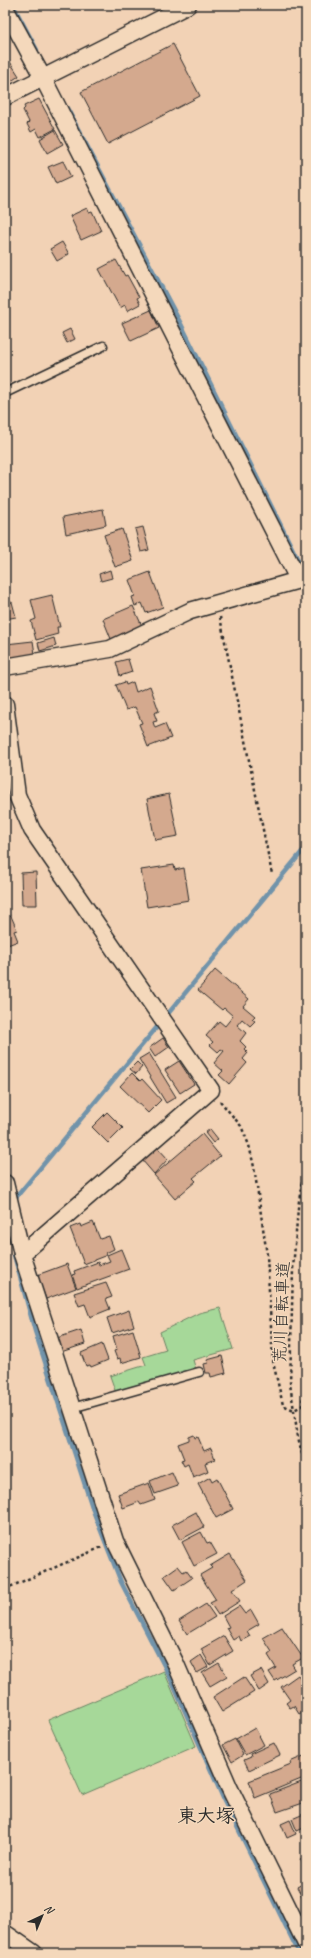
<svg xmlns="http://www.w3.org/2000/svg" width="311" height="1958" font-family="Caveat,'Klee One',sans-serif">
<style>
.green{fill:#a6d899;stroke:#688262}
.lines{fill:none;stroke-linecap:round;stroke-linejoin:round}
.stream{stroke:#7193aa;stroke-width:4.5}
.building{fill:#d4a98e;stroke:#2b2b2b}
.lane-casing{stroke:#2b2b2b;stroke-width:11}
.street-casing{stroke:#2b2b2b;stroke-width:19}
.path{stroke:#2b2b2b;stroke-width:2.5;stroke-dasharray:3 3;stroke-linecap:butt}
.lane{stroke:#f4d8bb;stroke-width:8}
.street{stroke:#f4d8bb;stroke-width:16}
.labels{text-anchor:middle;stroke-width:3;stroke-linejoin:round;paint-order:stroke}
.street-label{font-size:17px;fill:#2b2b2b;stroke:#f4d8bb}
.quarter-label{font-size:19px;font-weight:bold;fill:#2b2b2b;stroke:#f4d8bb}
</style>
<rect width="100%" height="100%" fill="#f2d2b5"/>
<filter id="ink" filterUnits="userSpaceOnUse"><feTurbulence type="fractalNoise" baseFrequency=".025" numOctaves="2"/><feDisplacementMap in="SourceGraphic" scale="8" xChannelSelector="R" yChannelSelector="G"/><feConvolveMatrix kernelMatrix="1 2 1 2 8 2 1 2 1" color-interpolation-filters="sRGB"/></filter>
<g filter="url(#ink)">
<!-- green -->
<g class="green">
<path d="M220 1308 233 1349 193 1360 196 1370 116 1393 110 1376 146 1365 143 1357 166 1350 160 1332 199 1313Z"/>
<path d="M164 1671 196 1746 82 1795 48 1720Z"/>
</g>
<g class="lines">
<!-- stream -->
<g class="stream">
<path d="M13 5 37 50"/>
<path d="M67 108 180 322 301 566 306 568"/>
<path d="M13 1201 306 847"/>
<path d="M14 1255 35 1331 94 1513 121 1582 170 1677 224 1800 299 1953"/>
</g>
</g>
<!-- building -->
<g class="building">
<path d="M173 44 200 96 108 144 81 92Z"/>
<path d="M5 54 19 76 5 85Z"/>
<path d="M39 99 55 129 40 137 36 129 31 132 27 124 29 122 23 110 25 108 24 106Z"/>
<path d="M55 130 63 144 47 153 40 139Z"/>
<path d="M63 161 71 177 56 184 48 167Z"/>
<path d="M87 208 89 212 92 211 101 231 81 240 70 216Z"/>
<path d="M62 242 69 254 57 261 50 249Z"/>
<path d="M116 260 125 276 127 275 139 297 137 298 140 304 127 311 125 305 120 308 99 269Z"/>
<path d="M151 310 159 328 131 341 122 323Z"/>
<path d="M70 329 75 339 67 343 62 333Z"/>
<path d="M103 509 106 525 66 534 63 517Z"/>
<path d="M143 527 149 550 141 552 135 529Z"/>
<path d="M122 529 133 561 115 567 104 535Z"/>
<path d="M110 570 112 578 101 581 99 574Z"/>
<path d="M150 572 163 607 146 613 142 603 135 606 132 597 135 596 129 580Z"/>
<path d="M52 595 60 627H57L58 634 36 640 31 621 36 619 31 600Z"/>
<path d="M12 602 16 617 5 619V604Z"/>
<path d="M133 606 142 626 111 639 103 619Z"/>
<path d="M54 638 56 646 40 651 38 643Z"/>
<path d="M33 641 35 654 8 658 6 644Z"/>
<path d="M128 659 132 672 120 676 116 662Z"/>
<path d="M125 682 126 685 133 682 136 692 150 686 159 711 154 713 157 721 153 722 155 728 165 724 171 738 148 747 139 724 142 723 135 707 126 710 116 685Z"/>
<path d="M169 794 178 836 155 840 147 799Z"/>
<path d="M174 865 175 870 184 868 189 900 147 907 141 870Z"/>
<path d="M36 872 37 905H22L21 873Z"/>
<path d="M11 916 17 930 14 931 18 941 5 946V919Z"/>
<path d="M215 970 249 999 243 1006 255 1016 252 1019 255 1021 250 1026 242 1019 237 1025 246 1033 240 1041 246 1047 244 1049 248 1053 243 1059 247 1063 229 1084 219 1075 223 1071 214 1063 224 1051 221 1049 218 1052 210 1045 213 1042 206 1036 219 1021 225 1026 233 1016 224 1008 222 1010 198 990Z"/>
<path d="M163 1038 169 1047 155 1057 149 1048Z"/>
<path d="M149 1053 176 1097 166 1103 139 1059Z"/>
<path d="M179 1061 194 1084 180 1093 165 1070Z"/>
<path d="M137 1062 142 1067 136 1074 130 1069Z"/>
<path d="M132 1073 140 1081 142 1079 161 1100 148 1113 120 1086Z"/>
<path d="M107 1112 123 1128 108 1143 92 1127Z"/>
<path d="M210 1129 218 1139 213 1143 205 1133Z"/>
<path d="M202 1134 220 1156 193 1178 196 1181 175 1199 154 1175Z"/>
<path d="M157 1147 168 1159 154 1174 142 1160Z"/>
<path d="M93 1222 100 1239 109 1236 114 1249 106 1253 107 1255 84 1264 70 1228 80 1224 81 1227Z"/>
<path d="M121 1249 129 1269 77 1288 72 1275 75 1274 74 1271 98 1262 99 1265 110 1261 107 1255Z"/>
<path d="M67 1264 76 1288 46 1299 37 1275Z"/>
<path d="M106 1283 112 1297 106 1299 110 1309 90 1317 85 1304 79 1306 74 1293Z"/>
<path d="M129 1310 134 1326 112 1333 107 1318Z"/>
<path d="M81 1330 85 1344 61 1352 57 1338Z"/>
<path d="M133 1330 141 1357 121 1363 120 1358 117 1359 114 1351 117 1350 113 1336Z"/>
<path d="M102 1344 108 1360 91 1367 90 1365 86 1366 81 1353Z"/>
<path d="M222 1356 226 1373 211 1377 210 1373H206L204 1364 208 1363 207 1360Z"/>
<path d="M194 1435 195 1438 198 1437 204 1451 211 1448 215 1459 205 1463 208 1471 193 1477 188 1464 184 1466 181 1460 184 1459 178 1444 189 1440V1437Z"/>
<path d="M172 1472 178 1486 155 1494 150 1481Z"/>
<path d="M210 1477 212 1481 217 1478 233 1509 216 1518 198 1484Z"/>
<path d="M149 1483 155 1500 141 1505 139 1502 123 1508 118 1494Z"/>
<path d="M196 1512 204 1527 180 1540 172 1525Z"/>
<path d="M201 1532 207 1543 210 1542 217 1554 194 1566 182 1542Z"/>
<path d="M230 1554 247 1580 232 1590 240 1601 218 1615 210 1603 216 1600 200 1575 212 1568 210 1566Z"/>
<path d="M178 1566 183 1572 186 1570 192 1578 174 1590 164 1576Z"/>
<path d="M206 1604 215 1617 187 1634 179 1621Z"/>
<path d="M239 1606 245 1614 251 1610 259 1624 247 1631 250 1636 241 1641 239 1636 233 1640 226 1628 229 1627 223 1616Z"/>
<path d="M282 1627 303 1658 292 1664 295 1669 275 1681 269 1672 276 1668 268 1655 272 1652 263 1638Z"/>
<path d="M224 1636 233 1651 210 1665 201 1649Z"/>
<path d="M201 1655 208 1667 197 1673 191 1662Z"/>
<path d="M219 1663 227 1676 210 1686 202 1673Z"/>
<path d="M261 1670 269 1684 259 1691 250 1676Z"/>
<path d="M298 1675 306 1686V1710L299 1714 294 1706 290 1708 286 1703 290 1700 281 1687Z"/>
<path d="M244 1677 254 1692 222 1712 213 1697Z"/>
<path d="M255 1728 264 1745 245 1755 236 1739Z"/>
<path d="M235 1739 243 1755 232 1762 223 1745Z"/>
<path d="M274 1743 280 1755 249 1770 244 1760 251 1757 250 1754Z"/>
<path d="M306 1755V1777L255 1798 249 1781 291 1764 290 1762Z"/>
<path d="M304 1781 306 1786V1802L277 1812 270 1794Z"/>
<path d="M306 1813V1827L297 1831 292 1819Z"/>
<path d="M290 1820 296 1834 287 1838 281 1824Z"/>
<path d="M306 1856V1869L300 1859Z"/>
<path d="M306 1882V1904L297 1887Z"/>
</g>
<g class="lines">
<!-- lane casing -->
<g class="lane-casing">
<g id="lane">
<path d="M5 393 103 346"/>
<path d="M72 1408 199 1372"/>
</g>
</g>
<!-- street casing -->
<g class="street-casing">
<g id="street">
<path d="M5 8 43 78 298 579"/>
<path d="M5 97 188 5"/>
<path d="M5 667 110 649 190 611 306 578"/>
<path d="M5 704 17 795 32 830 211 1090 22 1254"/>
<path d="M5 1183 22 1254 115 1541 175 1662 229 1787 306 1944"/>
<path d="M5 1933 34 1953"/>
</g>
</g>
<!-- path -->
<g class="path">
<path d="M220 617 272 874"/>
<path d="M220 1101 241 1126 249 1145 254 1167 267 1255 273 1362 283 1405 294 1410 302 1406 306 1369"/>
<path d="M306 1153 298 1208 293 1269 290 1384 298 1437 306 1470"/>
<path d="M5 1589 102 1547"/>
</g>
<!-- lane -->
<use href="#lane" class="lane"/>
<!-- street -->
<use href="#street" class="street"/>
</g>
</g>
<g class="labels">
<!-- street labels -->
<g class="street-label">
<text transform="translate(281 1312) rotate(-88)" y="6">荒川自転車道</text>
</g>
<!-- quarter labels -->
<g class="quarter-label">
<text x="206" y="1822">東大塚</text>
</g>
</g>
<!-- margin -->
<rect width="311" height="1958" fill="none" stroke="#f4d8bb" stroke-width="20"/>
<rect x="10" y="10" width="291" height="1938" fill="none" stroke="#2b2b2b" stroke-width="1.5" filter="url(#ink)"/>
<!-- north arrow -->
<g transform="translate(42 1916) rotate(44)" stroke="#f4d8bb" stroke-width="3" paint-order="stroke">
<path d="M0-3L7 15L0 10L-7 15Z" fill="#2b2b2b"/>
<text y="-6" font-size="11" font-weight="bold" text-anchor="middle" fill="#2b2b2b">N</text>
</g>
</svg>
